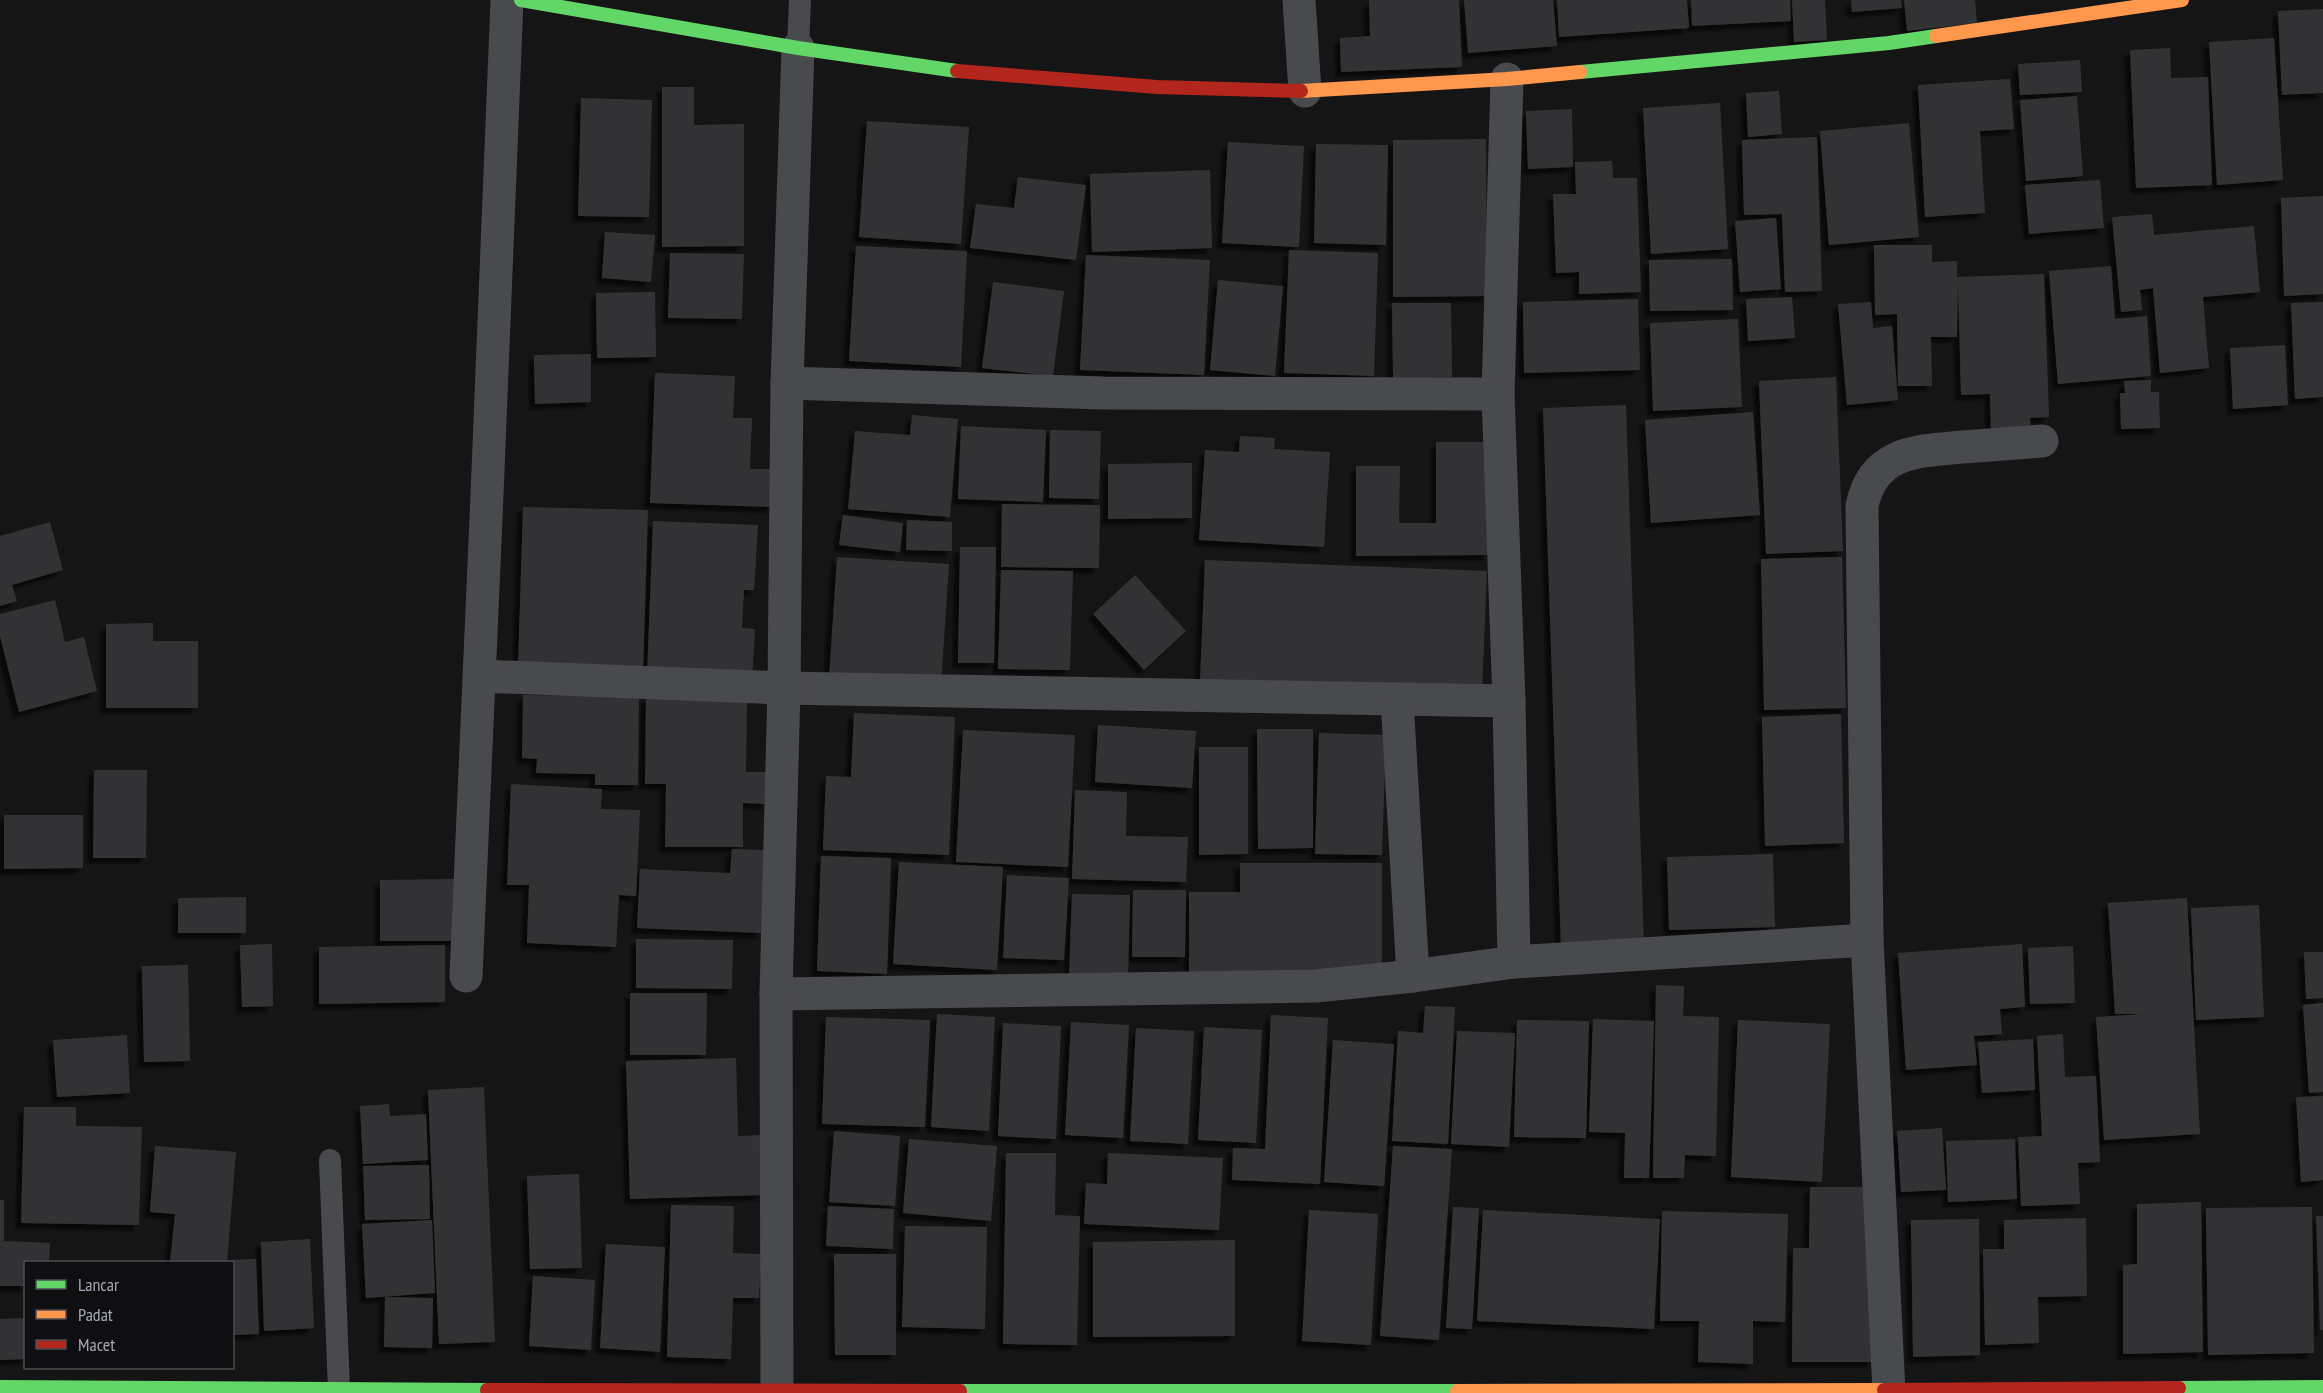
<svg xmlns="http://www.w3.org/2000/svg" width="2323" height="1393" font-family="'PT Sans Narrow',sans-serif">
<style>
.building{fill:#333334;filter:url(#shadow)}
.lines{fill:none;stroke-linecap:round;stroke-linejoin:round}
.lane{stroke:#494a4e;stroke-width:22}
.street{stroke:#494a4e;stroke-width:33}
.fast{stroke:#63d668;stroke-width:14}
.slow{stroke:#ff974d;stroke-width:14}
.jam{stroke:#b3261e;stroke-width:14}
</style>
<defs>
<filter id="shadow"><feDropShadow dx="-5.5" dy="5.5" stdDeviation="1.5" flood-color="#0009"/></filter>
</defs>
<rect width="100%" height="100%" fill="#151515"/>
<!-- building -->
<g class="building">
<path d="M1369 0H1459L1462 67 1341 72 1340 38 1370 36Z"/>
<path d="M1464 0H1553L1557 46 1468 53Z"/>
<path d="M1557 0H1687L1689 28 1559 37Z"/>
<path d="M1691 0H1790L1791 21 1692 26Z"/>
<path d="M1792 0H1825L1827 40 1794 42Z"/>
<path d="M1851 0H1901L1902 8 1852 12Z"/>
<path d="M1904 0H1975L1977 23 1907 31Z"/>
<path d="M2323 9V93L2282 95 2278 11Z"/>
<path d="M2274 38 2283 180 2217 185 2209 42Z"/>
<path d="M2170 48 2171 78 2208 77 2212 185 2136 188 2130 50Z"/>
<path d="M2080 60 2082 92 2020 95 2018 64Z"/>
<path d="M2010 79 2014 129 1980 131 1985 213 1925 217 1918 85Z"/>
<path d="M662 87H694V125L744 124V246L662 247Z"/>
<path d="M1779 91 1782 134 1748 137 1746 93Z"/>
<path d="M2077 96 2083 176 2026 181 2020 100Z"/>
<path d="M581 98 652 100 649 217 578 216Z"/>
<path d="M1720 103 1728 249 1651 254 1643 108Z"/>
<path d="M1572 109 1573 167 1528 169 1526 111Z"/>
<path d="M867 121 969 127 961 244 859 237Z"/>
<path d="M1909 123 1919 237 1829 245 1820 131Z"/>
<path d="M1817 137 1822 291 1785 292 1782 214 1744 215 1742 140Z"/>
<path d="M1486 139 1487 296 1393 297V140Z"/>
<path d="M1228 142 1304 146 1299 247 1222 243Z"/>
<path d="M1316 144 1388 145 1386 245 1314 243Z"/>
<path d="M1612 161 1613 178H1637L1641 292 1579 294V272L1556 273 1553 194H1576L1575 162Z"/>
<path d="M1210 170 1212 248 1092 252 1090 174Z"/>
<path d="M1018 177 1086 185 1076 260 970 248 976 204 1014 208Z"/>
<path d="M2100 180 2104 228 2029 234 2025 185Z"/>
<path d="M2323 196V294L2284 296 2281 198Z"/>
<path d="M2152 214 2154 235 2254 226 2260 292 2203 297 2209 368 2160 373 2153 288 2140 290 2142 310 2121 312 2112 217Z"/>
<path d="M1776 218 1781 289 1740 292 1735 221Z"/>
<path d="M605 232 655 235 651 282 602 278Z"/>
<path d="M1874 245H1932V262L1957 261V277L2044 274 2049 417 2030 418 2031 433 1991 434 1990 394 1961 395 1958 282 1957 337H1931L1932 386H1898L1897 314 1875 315Z"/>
<path d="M856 246 967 251 961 367 849 361Z"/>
<path d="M1289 250 1378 253 1374 376 1284 373Z"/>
<path d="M670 253 744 254 742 319 668 318Z"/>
<path d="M1086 255 1210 260 1204 375 1080 370Z"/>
<path d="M1732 259 1733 310 1650 311 1649 260Z"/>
<path d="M2111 266 2115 319 2147 316 2151 376 2058 384 2049 271Z"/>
<path d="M1218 280 1283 286 1275 376 1210 370Z"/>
<path d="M993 282 1064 291 1053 376 982 368Z"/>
<path d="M655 292 656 357 597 358 596 293Z"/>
<path d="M1792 297 1795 338 1748 341 1746 299Z"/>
<path d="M1638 299 1640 370 1524 373 1523 302Z"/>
<path d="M1871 302 1873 328 1892 326 1898 400 1847 405 1838 304Z"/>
<path d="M2323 302V397L2295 399 2291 303Z"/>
<path d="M1392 303H1451L1452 377 1393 378Z"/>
<path d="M1738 319 1742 407 1653 411 1650 323Z"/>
<path d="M2285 345 2288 405 2233 409 2230 348Z"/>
<path d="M591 354V402L535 404 534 355Z"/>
<path d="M655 373 735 376 733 418H752L750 469H774L773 507 650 503Z"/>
<path d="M1836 377 1843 551 1766 554 1759 381Z"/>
<path d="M2151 380V392H2159L2160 428 2121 429 2120 393H2125L2124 381Z"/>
<path d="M1626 405 1644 945 1561 948 1543 408Z"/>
<path d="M1753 412 1760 515 1651 523 1645 420Z"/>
<path d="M912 415 958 419 950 517 848 509 855 431 910 435Z"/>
<path d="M961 426 1046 430 1043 502 958 499Z"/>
<path d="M1050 430 1101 431 1099 499 1049 498Z"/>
<path d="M1240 436 1275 438 1274 449 1330 452 1324 547 1199 540 1205 450 1239 452Z"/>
<path d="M1436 442H1488V555L1356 556V466H1400L1399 523H1436Z"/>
<path d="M1192 463V518L1108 519V464Z"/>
<path d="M1002 504 1100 505 1099 568 1001 567Z"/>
<path d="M523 507 648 510 643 672 518 668Z"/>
<path d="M843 515 903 523 900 552 839 545Z"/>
<path d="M907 520 952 522V551L906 550Z"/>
<path d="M653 521 758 525 754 590H744L742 628 755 629 752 681 647 677Z"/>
<path d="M50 522 63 570 12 585 17 601 0 606V536Z"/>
<path d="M960 547H996L994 663H958Z"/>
<path d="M837 557 949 564 941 685 829 679Z"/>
<path d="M1842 557 1846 708 1764 710 1761 559Z"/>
<path d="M1205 560 1487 571 1482 692 1200 682Z"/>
<path d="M1001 570 1073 571 1070 670 998 669Z"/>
<path d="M1135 575 1186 631 1144 670 1093 614Z"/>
<path d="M55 600 65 642 84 637 97 691 19 712 0 636V614Z"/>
<path d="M153 623V641H198V708H106V624Z"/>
<path d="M523 695 639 697 638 785H595V774L536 773 537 759 522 758Z"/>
<path d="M646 698H747L746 772H767V804L743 803V847H665L666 784H645Z"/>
<path d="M854 713 955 717 949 855 823 850 826 776 851 777Z"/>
<path d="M1841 714 1844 843 1765 846 1762 717Z"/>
<path d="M1098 725 1196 731 1192 788 1095 782Z"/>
<path d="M1257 729H1313V848L1258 849Z"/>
<path d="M963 730 1075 735 1068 867 956 862Z"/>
<path d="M1319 733 1386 735 1382 855 1315 854Z"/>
<path d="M1199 747H1248V854L1199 855Z"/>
<path d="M94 770H147L146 858H93Z"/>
<path d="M511 784 602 789 601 809 640 810 636 896 619 895 616 947 527 943 529 885H507Z"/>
<path d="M1075 790 1127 792 1126 836 1188 837 1186 882 1072 879Z"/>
<path d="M4 815H83V868L4 869Z"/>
<path d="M732 849 766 850 762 933 637 928 640 869 730 873Z"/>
<path d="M1773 854 1775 927 1669 930 1667 857Z"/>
<path d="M821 856 891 858 887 974 817 971Z"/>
<path d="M899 862 1003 867 997 970 893 964Z"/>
<path d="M1240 863H1382V973L1189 974V892H1240Z"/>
<path d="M1007 875 1069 878 1064 960 1003 958Z"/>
<path d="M457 879V941H380V880Z"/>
<path d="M1133 890H1186L1185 957H1132Z"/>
<path d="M1072 894 1130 895 1128 978 1069 977Z"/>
<path d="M246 897V933H178V898Z"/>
<path d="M2187 898 2200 1134 2104 1140 2096 1017 2144 1014H2115L2108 903Z"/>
<path d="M2259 905 2264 1017 2196 1020 2191 908Z"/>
<path d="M636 939 733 940 732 989 636 988Z"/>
<path d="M272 944 273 1006 242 1007 240 945Z"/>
<path d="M2022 944 2025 1007 2000 1009 2002 1034 1974 1036 1977 1065 1906 1070 1898 953Z"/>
<path d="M445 945V1002L319 1004V947Z"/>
<path d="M2073 946 2075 1003 2030 1004 2028 948Z"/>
<path d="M2304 952H2323V998L2306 999Z"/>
<path d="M188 965 190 1061 144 1062 142 966Z"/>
<path d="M1656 985 1684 986 1683 1016 1719 1017 1716 1156 1685 1155 1684 1178H1653Z"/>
<path d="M630 993H707L706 1055H630Z"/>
<path d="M2323 1003V1092L2309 1093 2303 1005Z"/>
<path d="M1425 1006 1455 1007 1448 1144 1392 1141 1398 1031 1423 1033Z"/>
<path d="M937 1014 995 1017 989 1131 931 1127Z"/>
<path d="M1271 1015 1328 1018 1320 1184 1232 1180 1233 1148 1265 1149Z"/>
<path d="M826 1017 930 1020 925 1127 822 1124Z"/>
<path d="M1593 1019 1654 1021 1649 1178H1624L1625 1133 1589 1132Z"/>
<path d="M1517 1020 1589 1021 1586 1138 1514 1137Z"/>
<path d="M1738 1020 1830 1024 1822 1182 1731 1177Z"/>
<path d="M1071 1022 1129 1025 1123 1138 1065 1135Z"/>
<path d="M1003 1023 1061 1026 1056 1139 998 1136Z"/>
<path d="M1204 1027 1262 1030 1256 1143 1198 1140Z"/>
<path d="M1136 1028 1194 1031 1188 1144 1130 1141Z"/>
<path d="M1457 1031 1515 1033 1509 1147 1451 1144Z"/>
<path d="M2063 1034 2065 1077 2096 1076 2100 1162 2078 1163 2080 1204 2021 1206 2018 1137 2042 1136 2037 1036Z"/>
<path d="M127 1035 130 1093 57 1097 53 1040Z"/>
<path d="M2033 1039 2035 1090 1982 1093 1978 1042Z"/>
<path d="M1333 1040 1394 1044 1384 1186 1324 1182Z"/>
<path d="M736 1058 738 1136 761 1135 763 1195 630 1199 626 1061Z"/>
<path d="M484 1087 495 1342 439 1344 428 1090Z"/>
<path d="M2323 1096V1180L2301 1182 2296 1097Z"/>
<path d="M389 1104 390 1116 426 1114 428 1160 363 1164 360 1106Z"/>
<path d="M24 1107H76V1126L142 1127 139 1225 21 1223Z"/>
<path d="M1942 1128 1946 1190 1901 1192 1897 1131Z"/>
<path d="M834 1131 900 1136 895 1206 829 1202Z"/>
<path d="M909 1139 997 1146 991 1221 903 1213Z"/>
<path d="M2015 1139 2017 1199 1948 1202 1946 1141Z"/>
<path d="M155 1146 236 1152 227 1262H170L175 1214 150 1212Z"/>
<path d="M1393 1146 1452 1149 1439 1340 1380 1336Z"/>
<path d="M1006 1153H1056L1055 1215 1080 1216 1077 1345 1003 1344Z"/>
<path d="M1108 1153 1223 1158 1219 1230 1084 1224 1086 1183 1107 1184Z"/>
<path d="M429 1165 430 1219 365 1220 363 1166Z"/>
<path d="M579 1174 582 1268 530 1269 527 1176Z"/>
<path d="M1810 1187H1874L1873 1362H1792L1793 1248H1809Z"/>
<path d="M0 1200H4V1241L50 1243 49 1262H26V1286H0Z"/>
<path d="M2201 1202 2203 1352 2123 1354V1265L2137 1264V1204Z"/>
<path d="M671 1205 734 1206 733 1253 761 1254 759 1298H733L731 1359 667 1357Z"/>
<path d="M828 1206 894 1209 893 1249 826 1246Z"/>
<path d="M1453 1207 1479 1208 1472 1329 1446 1328Z"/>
<path d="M2312 1207 2314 1353 2208 1355 2206 1208Z"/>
<path d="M1309 1210 1378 1214 1371 1345 1302 1341Z"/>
<path d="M1483 1210 1660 1219 1654 1329 1477 1321Z"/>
<path d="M1662 1211 1788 1214 1785 1322 1753 1321V1364L1698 1362 1699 1321H1660Z"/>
<path d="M2316 1216H2323V1330H2320Z"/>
<path d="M2086 1218 2087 1296 2038 1297 2039 1343 1985 1345 1983 1249H2004V1220Z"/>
<path d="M1979 1219 1980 1355 1913 1357 1911 1220Z"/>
<path d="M432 1220 435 1293 366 1298 362 1224Z"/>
<path d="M905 1226 987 1227 985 1329 902 1327Z"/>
<path d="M310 1239 314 1328 264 1331 261 1242Z"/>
<path d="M1235 1240V1336L1093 1337V1242Z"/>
<path d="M606 1244 665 1247 660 1352 600 1348Z"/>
<path d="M834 1254H896V1355H835Z"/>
<path d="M256 1259 259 1334 234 1335 232 1262 230 1260Z"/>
<path d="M533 1276 595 1280 591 1350 529 1346Z"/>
<path d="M385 1297 433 1298 432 1348 384 1347Z"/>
<path d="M26 1318V1359L0 1360V1319Z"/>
</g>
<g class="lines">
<!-- lane -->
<g class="lane">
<path d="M798 48 800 0"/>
<path d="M330 1160 339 1390"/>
</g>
<!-- street -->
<g class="street">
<path d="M1299 0 1305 91"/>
<path d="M1507 79 1498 394 1509 701 1514 962"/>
<path d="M787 383 1103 393 1498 394"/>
<path d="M481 676 784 688 1509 701"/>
<path d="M1397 699 1413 976"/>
<path d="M466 976C482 651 493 325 507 0"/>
<path d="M776 994 1316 986 1413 976 1514 962 1867 940"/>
<path d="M777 1392 776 994 784 688 787 383 798 48"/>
<path d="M1889 1392 1867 940 1862 506C1873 451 1917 451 1963 447 1989 445 2016 443 2042 441"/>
</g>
<!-- fast -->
<g class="fast">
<path d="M521 0 798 48 957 71"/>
<path d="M1580 72 1889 43 1936 36"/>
<path d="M0 1387 487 1390"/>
<path d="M2179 1388 2323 1387"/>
<path d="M960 1391H1457"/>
</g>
<!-- slow -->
<g class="slow">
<path d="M1936 36 2182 0"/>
<path d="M1301 91 1507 79 1580 72"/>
<path d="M1457 1391 1884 1390"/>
</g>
<!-- jam -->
<g class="jam">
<path d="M957 71 1157 87 1301 91"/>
<path d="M487 1390 960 1391"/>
<path d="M1884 1390 2179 1388"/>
</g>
</g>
<!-- legend -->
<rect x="24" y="1261" width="210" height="108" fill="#0f0f11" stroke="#4b4d53" stroke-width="1.5"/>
<rect x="36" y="1280" width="30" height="9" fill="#63d668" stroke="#4b4d53" stroke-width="1.5"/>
<text x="78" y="1291" font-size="18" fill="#a6a9b6">Lancar</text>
<rect x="36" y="1310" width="30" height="9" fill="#ff974d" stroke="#4b4d53" stroke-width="1.5"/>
<text x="78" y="1321" font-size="18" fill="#a6a9b6">Padat</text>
<rect x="36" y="1340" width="30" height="9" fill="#b3261e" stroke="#4b4d53" stroke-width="1.5"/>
<text x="78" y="1351" font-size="18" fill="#a6a9b6">Macet</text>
</svg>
